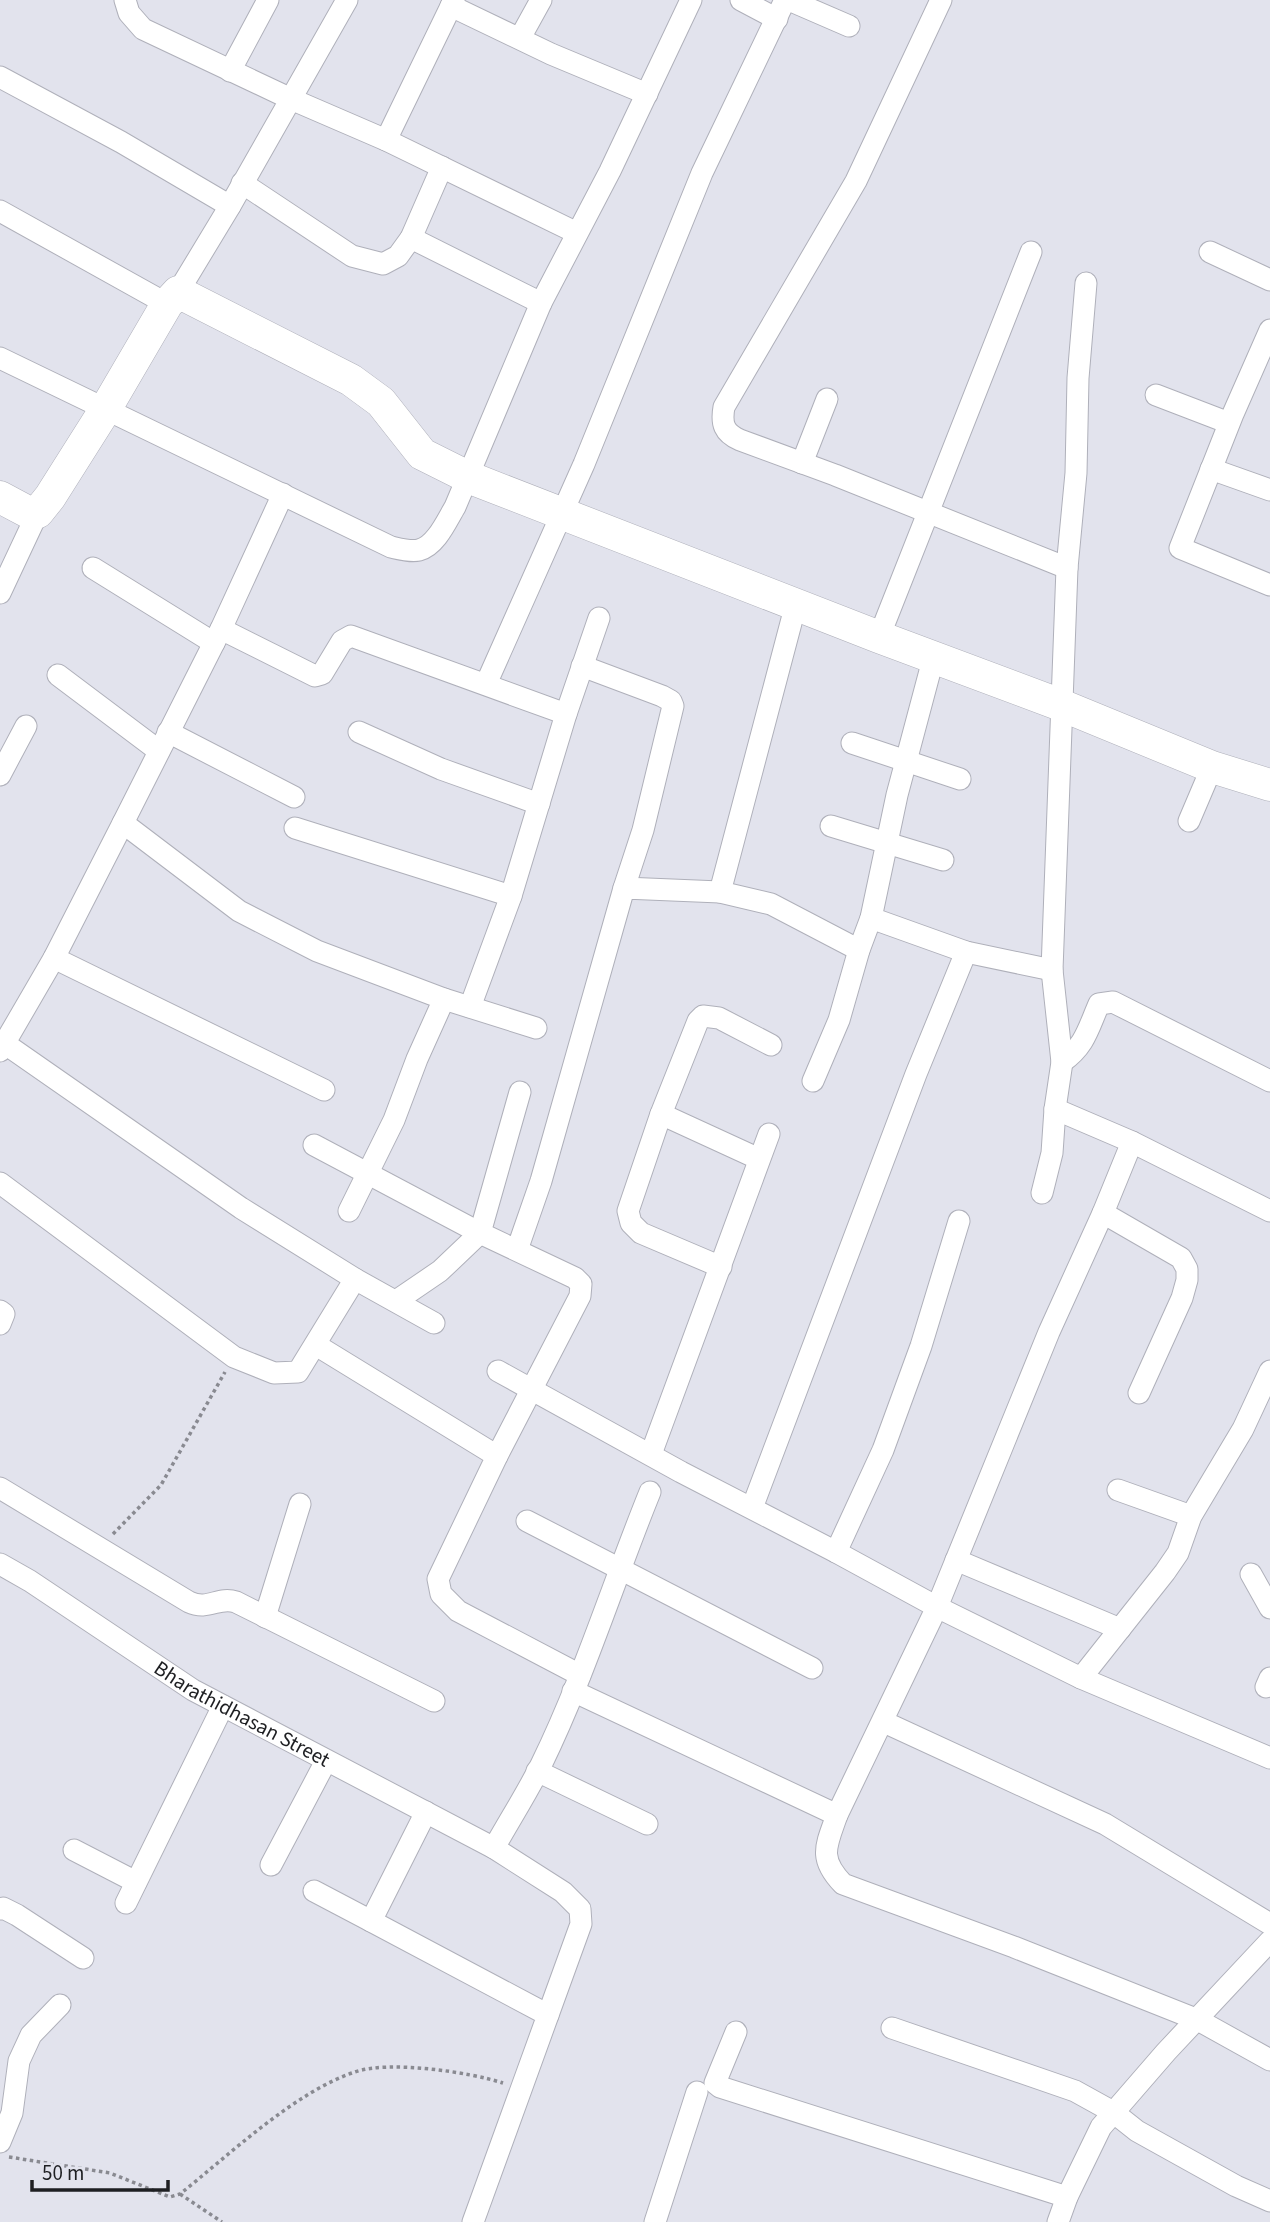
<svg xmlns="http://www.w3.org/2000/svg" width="1270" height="2222" font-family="'Source Sans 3',sans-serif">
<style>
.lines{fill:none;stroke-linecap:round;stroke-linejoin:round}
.street-casing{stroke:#afb0ba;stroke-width:23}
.secondary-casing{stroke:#afb0ba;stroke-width:33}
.path{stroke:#898a91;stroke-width:3.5;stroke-dasharray:3.5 3.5;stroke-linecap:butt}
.street{stroke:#fff;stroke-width:21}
.secondary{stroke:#fff;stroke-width:32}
.labels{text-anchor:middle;stroke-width:6;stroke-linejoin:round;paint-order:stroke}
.street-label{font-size:21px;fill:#1e1f22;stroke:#e2e3ed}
</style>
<rect width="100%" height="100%" fill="#e2e3ed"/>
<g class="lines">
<!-- street casing -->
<g class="street-casing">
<g id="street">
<path d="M125 0 129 13 143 29 291 99 386 140 577 233"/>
<path d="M741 0 777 19"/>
<path d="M789 0 849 26"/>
<path d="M941 0 856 181 724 407C721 424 724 433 740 440L835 475 1067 568"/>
<path d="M451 6 551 54 647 94"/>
<path d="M520 38 541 0"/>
<path d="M230 71 268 0"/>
<path d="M0 77 121 142 230 206"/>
<path d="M386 140 454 0"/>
<path d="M242 183 352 256 383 264 398 256 411 238 442 167"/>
<path d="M0 211 167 304"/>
<path d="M411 238 541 303"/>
<path d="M1210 252 1270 280"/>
<path d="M178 292 230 206 347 0"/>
<path d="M1270 330 1233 414 1180 548 1270 585"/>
<path d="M0 358 391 547C400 549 411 552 419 550 436 546 447 520 455 507L541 303 610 171 691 0"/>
<path d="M1156 395 1229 423"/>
<path d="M802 463 827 399"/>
<path d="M1211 469 1270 490"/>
<path d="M93 568 214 643"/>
<path d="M0 593 38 512"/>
<path d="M221 629 315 676 322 674 342 641 351 636 566 714"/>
<path d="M879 637 1031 252"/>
<path d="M582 666 662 696 671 701 673 706 643 830 624 888"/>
<path d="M58 675 159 751"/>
<path d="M486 684 584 464 702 173 785 0"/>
<path d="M168 732 294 797"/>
<path d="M359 732 441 769 539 804"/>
<path d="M852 743 960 779"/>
<path d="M0 775 26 726"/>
<path d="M1189 821 1212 767"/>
<path d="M123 823 239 911 317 951 444 999 536 1028"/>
<path d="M831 826 943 860"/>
<path d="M295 828 511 896"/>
<path d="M720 892 771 904 859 950"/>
<path d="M871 918 966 952 1052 970"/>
<path d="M54 958 324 1090"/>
<path d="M470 1007 511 896 566 714 599 618"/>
<path d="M4 1043 241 1208 355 1279 434 1323"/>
<path d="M0 1051 54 958 123 823 221 629 283 494"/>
<path d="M1062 1062C1085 1046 1088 1029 1099 1004L1113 1002 1270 1081"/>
<path d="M813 1081 839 1020 859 950 871 918 897 795 934 656"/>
<path d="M1055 1109 1132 1142 1270 1211"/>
<path d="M661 1114 759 1159"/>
<path d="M1132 1142 1103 1213 1049 1332 937 1607 837 1815C826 1846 818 1858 843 1884L1014 1947 1198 2020 1270 2060"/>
<path d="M314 1145 480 1233 575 1278 581 1284 580 1296 497 1456"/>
<path d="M0 1183 234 1357 274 1373 298 1372 355 1279"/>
<path d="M1042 1193 1052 1153 1055 1109 1062 1062 1052 970 1067 568 1076 473 1078 378 1086 283"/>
<path d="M349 1211 394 1120 417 1059 444 999"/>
<path d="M1103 1213 1181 1258 1187 1269V1280L1182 1298 1139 1393"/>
<path d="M517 1250 541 1181 624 888 720 892 796 604"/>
<path d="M721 1267 641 1233 631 1223 628 1211 661 1114 698 1021 703 1016 719 1018 771 1045"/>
<path d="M396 1301 440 1271 480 1233 520 1092"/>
<path d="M0 1311 4 1314 0 1324"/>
<path d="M316 1345 497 1456 438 1579 441 1594 458 1611 580 1675"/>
<path d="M498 1371 681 1472 836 1552 937 1607 1081 1678 1270 1758"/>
<path d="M651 1454 769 1134"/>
<path d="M0 1488 189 1602C209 1611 218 1596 236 1602L434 1701"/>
<path d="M1118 1490 1191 1516"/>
<path d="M752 1508 916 1074 966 952"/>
<path d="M527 1521 812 1668"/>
<path d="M836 1552 883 1450 921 1346 959 1221"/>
<path d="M956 1560 1120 1629"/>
<path id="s1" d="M0 1564 30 1581 193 1690 494 1848 563 1892 580 1909 581 1924 548 2015"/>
<path d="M1251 1574 1270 1608"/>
<path d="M265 1617 300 1504"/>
<path d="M1081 1678 1165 1572 1178 1553 1191 1516 1243 1429 1270 1371"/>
<path d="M1266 1687 1270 1678"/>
<path d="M573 1691 837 1815"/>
<path d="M884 1722 1105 1824 1270 1924"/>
<path d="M537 1771 647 1824"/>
<path d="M426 1812 371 1921 548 2015 473 2222"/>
<path d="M494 1848C509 1821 527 1793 541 1765 584 1677 613 1583 650 1492"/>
<path d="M74 1850 136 1882"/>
<path d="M271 1865 326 1761"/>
<path d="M314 1891 371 1921"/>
<path d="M126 1903 223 1706"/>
<path d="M0 1909 3 1908 17 1915 83 1958"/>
<path d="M892 2028 1075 2091 1113 2112 1137 2131 1236 2186 1270 2201"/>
<path d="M736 2032 715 2083 720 2087 1067 2197"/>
<path d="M0 2142 12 2113 19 2061 31 2035 60 2005"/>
<path d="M655 2222 697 2092"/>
<path d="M1058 2222 1067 2197 1101 2127 1166 2052 1270 1941"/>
</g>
</g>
<!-- secondary casing -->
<g class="secondary-casing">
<path id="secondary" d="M0 497 28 512H38L50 497 105 410 167 304 178 292 351 380 381 402 422 454 468 477 879 637 1061 705 1212 767 1270 785"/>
</g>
<!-- path -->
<g class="path">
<path d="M113 1534 161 1485 225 1372"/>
<path d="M9 2157 110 2173 170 2197 180 2194C229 2155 296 2091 355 2072 389 2060 469 2072 503 2083"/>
<path d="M180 2194 222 2222"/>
</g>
<!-- street -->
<use href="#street" class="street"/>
<!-- secondary -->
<use href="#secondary" class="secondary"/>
</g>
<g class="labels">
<!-- street labels -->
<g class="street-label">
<text dy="7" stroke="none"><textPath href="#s1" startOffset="285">Bharathidhasan Street</textPath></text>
</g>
</g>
<!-- scale -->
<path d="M32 2180v10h136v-10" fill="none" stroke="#1e1f22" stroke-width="3.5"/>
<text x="42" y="2180" font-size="21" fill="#1e1f22" stroke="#e2e3ed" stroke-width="5" paint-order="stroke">50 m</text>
</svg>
